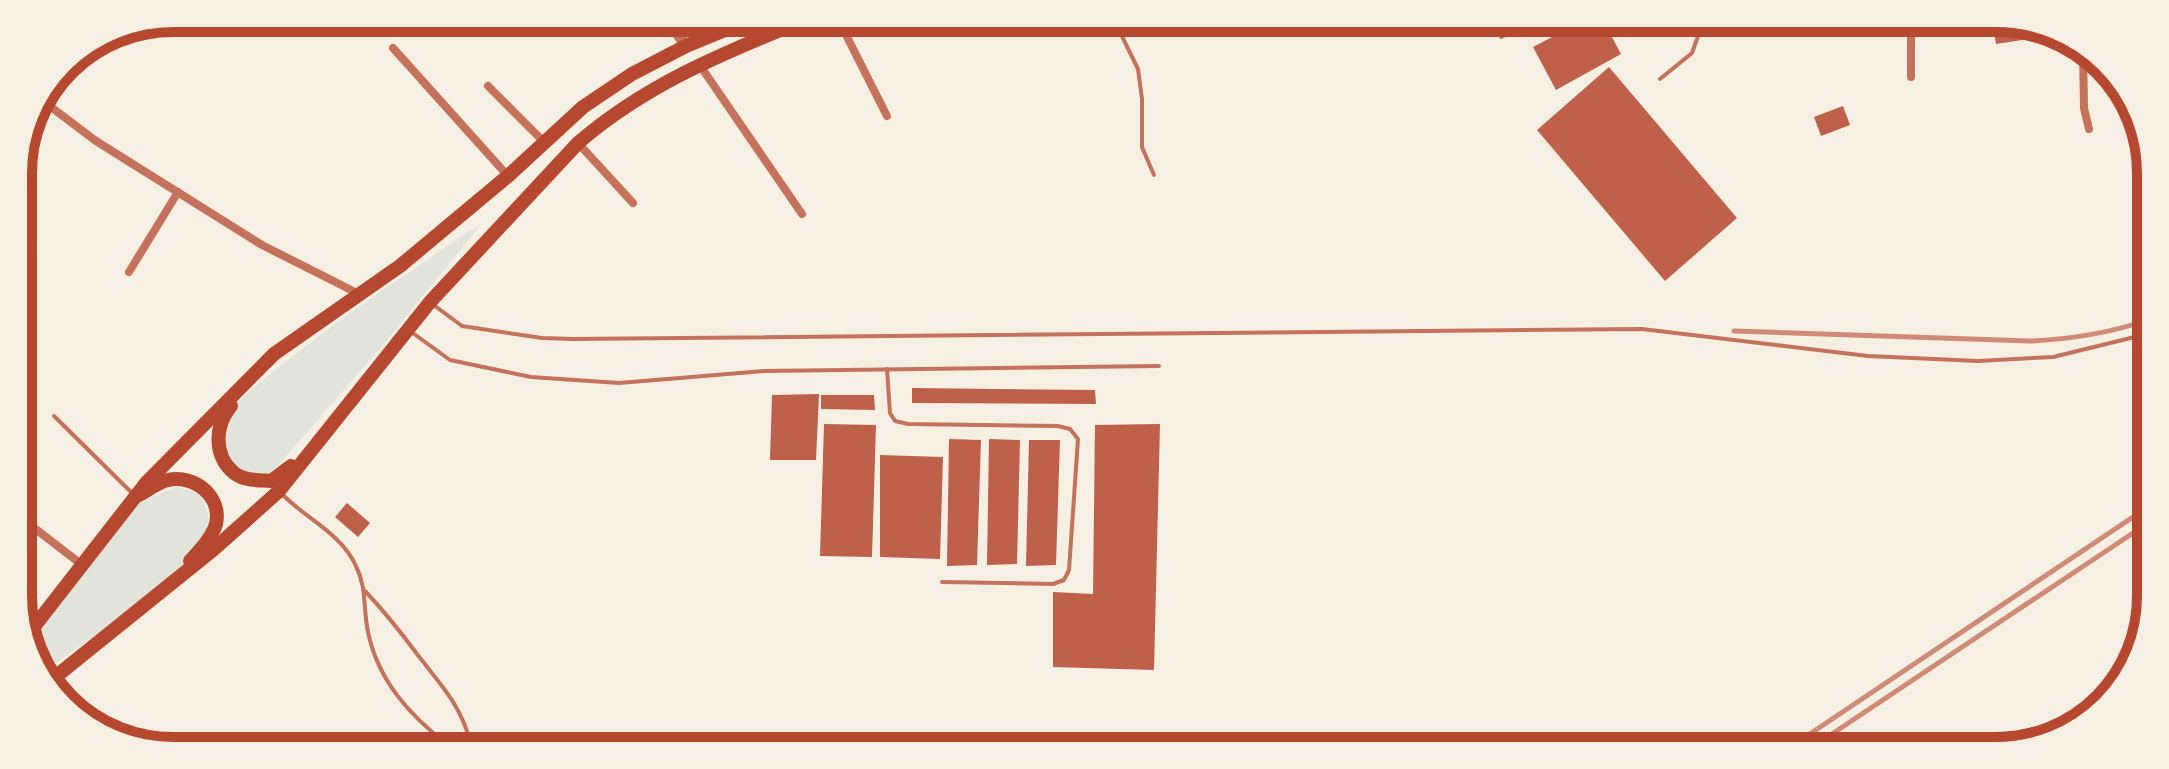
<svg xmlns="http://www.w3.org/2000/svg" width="2169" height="769" font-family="Commissioner,sans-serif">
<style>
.green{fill:#e2e4dc}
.building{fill:#bf614a}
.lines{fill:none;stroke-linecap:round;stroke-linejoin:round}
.service{stroke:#c5725c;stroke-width:4}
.minor{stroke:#c5725c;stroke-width:8}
.tertiary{stroke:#c5725c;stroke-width:11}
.trunk{stroke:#b5482f;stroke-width:14}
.rail{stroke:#cf8b77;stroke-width:5}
.rim{fill:none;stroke:#b5482f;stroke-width:10}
</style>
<rect width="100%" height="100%" fill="#f6efe4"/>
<!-- green -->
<g class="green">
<path d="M482 223 388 339 274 470C238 492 210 439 233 409 248 389 282 365 302 349 360 304 421 264 482 223Z"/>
<path d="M177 487 200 494C207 507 212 521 205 535 186 576 83 643 43 672L30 643 140 501Z"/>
</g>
<!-- building -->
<g class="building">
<path d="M1577 24H1605L1621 54 1556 90 1533 47Z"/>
<path d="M1993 26H2028L2029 39 1996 44Z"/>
<path d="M1609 67 1737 218 1665 281 1537 130Z"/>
<path d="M1843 106 1850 125 1821 136 1814 117Z"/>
<path d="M912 388 1095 390 1096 404 912 403Z"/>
<path d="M819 394 816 460H770L772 395Z"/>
<path d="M821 395H874L875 410 821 409Z"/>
<path d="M824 424 876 425 872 557 820 556Z"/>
<path d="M1160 424 1154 670 1053 667V592L1093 594 1095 425Z"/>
<path d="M949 439 981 440 977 565 947 566Z"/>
<path d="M989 439 1020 440 1017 564 987 565Z"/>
<path d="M1029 440H1060L1056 565 1026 566Z"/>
<path d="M880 455 943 457 940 559 880 557Z"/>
<path d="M347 503 370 523 358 537 335 517Z"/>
</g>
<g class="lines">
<!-- service -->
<g class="service">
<path d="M1115 22 1138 69 1142 99V147L1154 175"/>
<path d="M1501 37 1528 24"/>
<path d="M1660 79 1692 53 1702 25"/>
<path d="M431 303 462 326 542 338 573 339 1642 329 1868 356 1978 361 2053 357 2147 334"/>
<path d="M410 331 450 360 531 377 619 383 765 371 1159 366"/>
<path d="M887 369 890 413 895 421 908 424 1058 426 1070 429 1078 439 1069 570 1064 580 1053 584 942 582"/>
<path d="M54 416 132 493"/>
<path d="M282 494C306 519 341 533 356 566 367 588 363 609 368 632 378 680 409 715 447 744"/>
<path d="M365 591C385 612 400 631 417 654 441 685 461 705 471 744"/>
</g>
<!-- minor -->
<g class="minor">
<path d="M839 21 887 116"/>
<path d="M1911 26V77"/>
<path d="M393 48 508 176"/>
<path d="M2083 51 2084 108 2089 129"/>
<path d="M699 64 802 214"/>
<path d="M488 86 544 142"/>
<path d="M39 98 96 141 262 245 359 294"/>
<path d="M578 143 633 203"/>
<path d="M129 272 178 192"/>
<path d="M20 517 81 564"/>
</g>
<!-- tertiary -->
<path class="tertiary" d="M668 20 686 46"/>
<!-- trunk -->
<g class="trunk">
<path d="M231 406C215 425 213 454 233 472 243 481 258 480 271 481L291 466"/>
<path d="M139 495C148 490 159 482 168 480 194 474 222 496 216 524 212 538 199 551 190 561"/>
<path d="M26 637 146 483 274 354 400 266 508 176 583 107 632 74 686 46 749 20"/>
<path d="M49 682 214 549 279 491 430 302 578 143C645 85 721 54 802 21"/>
</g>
<!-- rail -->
<g class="rail">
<path d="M1734 331 2030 341C2071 339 2108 334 2147 320"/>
<path d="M1786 750 2145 509"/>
<path d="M1808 750 2145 525"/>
</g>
</g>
<!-- crop -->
<path d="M0 0H2169V769H0ZM173 32H1996A141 141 0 0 1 2137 173V596A141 141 0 0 1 1996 737H173A141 141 0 0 1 32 596V173A141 141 0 0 1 173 32Z" fill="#f6efe4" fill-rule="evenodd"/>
<path class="rim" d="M173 32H1996A141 141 0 0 1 2137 173V596A141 141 0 0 1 1996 737H173A141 141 0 0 1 32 596V173A141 141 0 0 1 173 32Z"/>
</svg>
